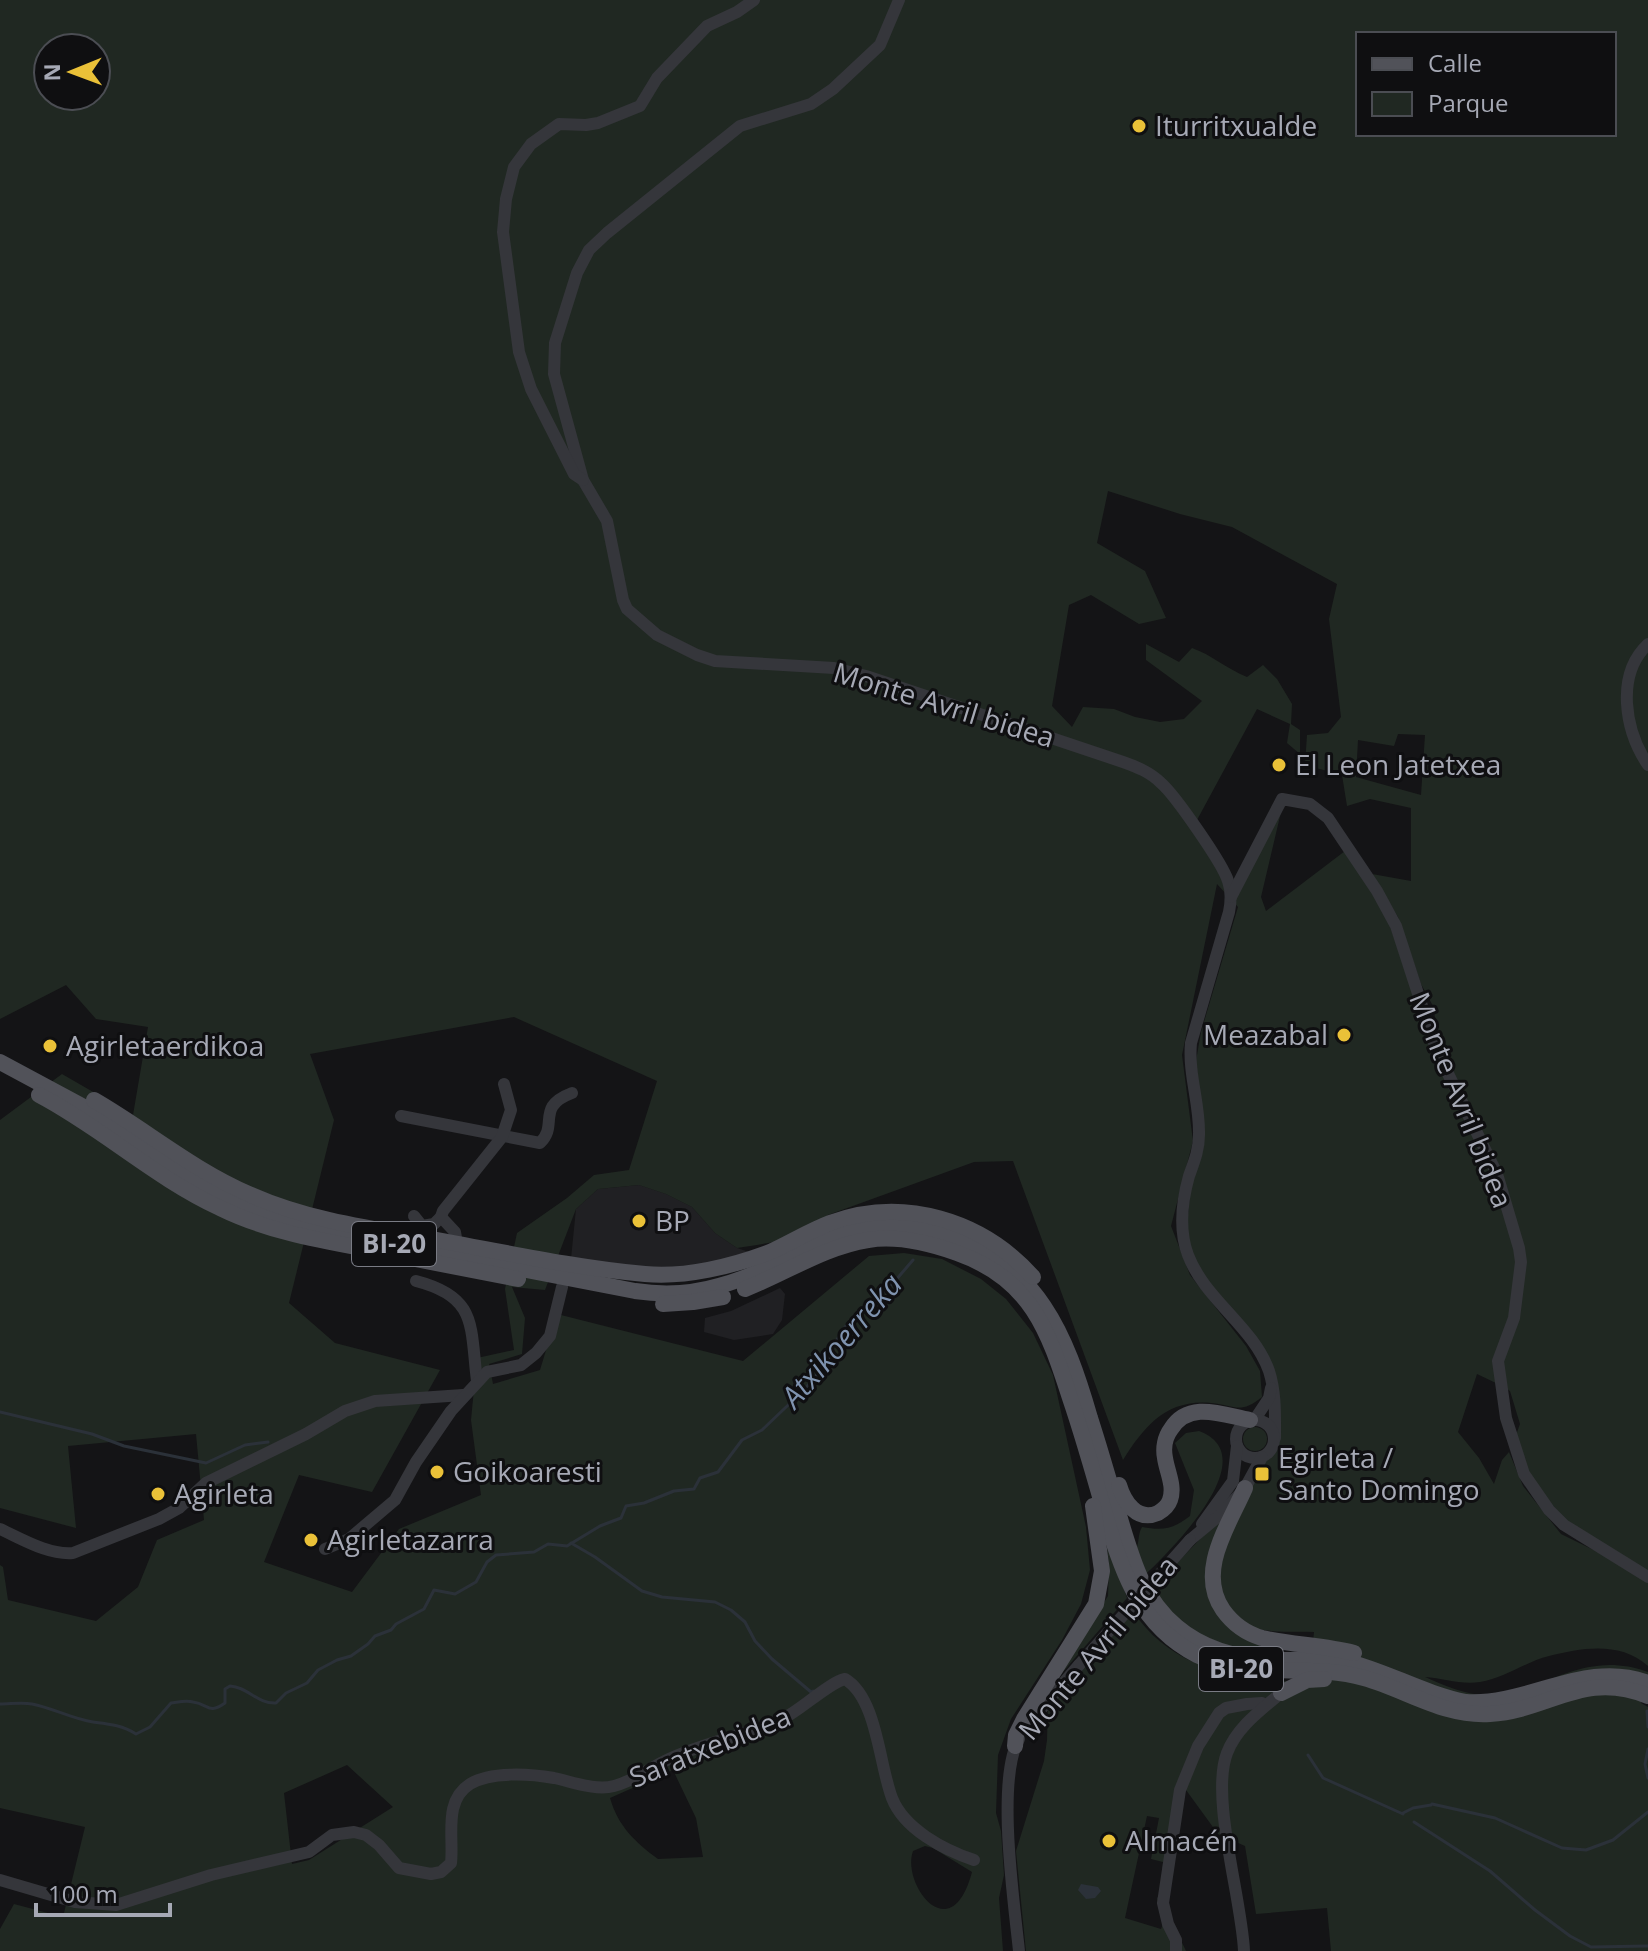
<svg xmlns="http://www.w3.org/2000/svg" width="1648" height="1951" font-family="'Open Sans',sans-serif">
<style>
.built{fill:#202023}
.green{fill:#202822;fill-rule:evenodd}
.water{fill:#2b3139}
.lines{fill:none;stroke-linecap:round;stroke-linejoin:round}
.stream{stroke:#2b3139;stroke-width:3}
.minor{stroke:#35363b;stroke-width:12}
.major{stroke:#515259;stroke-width:16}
.minor-bridge{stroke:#35363b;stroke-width:12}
.poi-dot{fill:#eac138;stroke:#0f0f11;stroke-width:3}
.labels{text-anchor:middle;stroke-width:6;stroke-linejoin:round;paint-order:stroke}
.shield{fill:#0f0f11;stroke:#797b84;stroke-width:2}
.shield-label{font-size:26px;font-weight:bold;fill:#a6a9b5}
.poi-label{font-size:28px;fill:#a6a9b5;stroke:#0f0f11;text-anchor:start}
.street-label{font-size:28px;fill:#a6a9b5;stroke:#0f0f11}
.water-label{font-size:30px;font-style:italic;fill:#7f93af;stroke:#0f0f11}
</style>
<rect width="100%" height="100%" fill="#141416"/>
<!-- built -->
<g class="built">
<path d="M639 1185 666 1194 692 1207 715 1233 737 1248 749 1252 700 1266 658 1270 571 1259 576 1209 598 1189Z"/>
<path d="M780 1288 785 1294 782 1320 773 1334 734 1340 704 1332 705 1318 731 1311Z"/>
</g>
<!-- green -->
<g class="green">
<path d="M0 0H1648V1573L1571 1526 1532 1482 1523 1469 1515 1438 1520 1424 1510 1391 1505 1388 1501 1361 1517 1320 1525 1253 1502 1178 1441 1051 1433 1006 1421 984 1398 917 1372 874 1411 881V808L1370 799 1347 806 1342 775 1305 765 1307 735 1328 733 1341 717 1329 619 1337 584 1232 527 1180 514 1108 491 1097 543 1145 571 1166 618 1139 624 1091 595 1069 605 1052 706 1072 727 1083 707 1114 709 1135 717 1160 722 1184 719 1202 701 1146 660V644L1179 662 1192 648C1212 655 1227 669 1247 677L1263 665 1277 679 1292 704 1291 724 1300 730V754L1287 743 1290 724 1257 709 1197 820 1232 875 1237 894 1281 812 1261 897 1266 911 1345 851 1375 896 1389 923 1431 1047 1493 1173 1515 1247C1518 1269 1517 1295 1511 1317 1504 1345 1493 1353 1498 1384L1477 1374 1458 1432 1479 1458 1494 1484 1502 1460 1509 1452 1523 1486 1561 1534 1620 1563 1648 1582V1666C1620 1641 1582 1648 1549 1656 1525 1662 1505 1678 1480 1682 1461 1685 1443 1678 1425 1677 1446 1686 1467 1696 1491 1695 1549 1690 1584 1649 1648 1672V1691L1641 1703 1648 1707V1951H1331L1327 1908 1256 1914 1245 1846 1218 1834 1186 1790C1179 1813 1166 1880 1168 1903 1170 1921 1179 1936 1186 1951H1026L1016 1851 1044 1761 1047 1740 1048 1704 1133 1611C1171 1670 1244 1683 1309 1681L1314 1632C1293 1631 1265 1634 1245 1625 1214 1611 1212 1577 1222 1549L1263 1462 1275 1450 1278 1440 1279 1412V1393L1265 1353 1202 1276 1189 1248 1187 1225 1191 1184 1201 1155 1204 1137 1196 1061 1201 1032 1238 907 1217 884 1182 1055 1193 1141 1171 1226 1190 1275 1246 1346 1260 1371 1262 1397C1240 1415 1235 1405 1211 1403 1166 1399 1144 1427 1123 1460L1013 1161 974 1162 828 1215C807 1240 767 1243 737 1248L715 1233 692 1207 666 1194 639 1185 598 1189 576 1209 545 1290 512 1287 525 1318 522 1354 489 1364 493 1384 540 1370 557 1314 743 1361 869 1256 904 1253 942 1259 981 1279 1006 1299 1033 1333 1053 1375 1086 1527 1090 1570 1081 1604 1062 1640 1011 1719 998 1755 996 1813 1001 1831 1004 1875 999 1898 1003 1951H0V1929L14 1904 63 1917 85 1827 0 1808V1565L3 1567 8 1600 96 1621 138 1587 157 1540 204 1520 196 1434 68 1446 76 1528 0 1508V1120L62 1074 133 1115 148 1027 96 1019 66 985 0 1019ZM1358 34H1614V134H1358ZM48 48H96V96H48ZM1398 734 1425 735 1421 795 1356 777 1358 740 1394 746ZM514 1017 657 1081 629 1170 594 1175 567 1198 517 1233 505 1289 514 1350 477 1358 471 1420 481 1495 399 1529 352 1592 264 1562 299 1475 372 1492 440 1370 335 1343 289 1303 334 1120 310 1054ZM347 1765 393 1807 309 1860 292 1864 284 1793ZM673 1770 696 1818 703 1857 658 1859C635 1842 618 1826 610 1798ZM1147 1816 1159 1818 1151 1859 1163 1862 1160 1895 1157 1898 1163 1924 1161 1929 1125 1918ZM925 1846 933 1848 972 1872C951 1951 901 1884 913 1851Z"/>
<circle cx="1255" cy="1439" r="12"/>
<path d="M1199 1431C1266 1456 1172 1549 1145 1575L1135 1551C1140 1543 1137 1536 1142 1527 1163 1531 1173 1529 1190 1516L1194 1490 1175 1443 1186 1433Z"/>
<path d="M1229 1514 1209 1592 1267 1646 1263 1651 1230 1647 1184 1628 1151 1590 1202 1537Z"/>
<path d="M1105 1534 1127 1598 1055 1681 1108 1596 1109 1563Z"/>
</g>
<!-- water -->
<path class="water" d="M1081 1884 1098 1887 1101 1891 1095 1898 1086 1899 1078 1890Z"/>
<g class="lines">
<!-- stream -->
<g class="stream">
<path d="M0 1412 92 1434 124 1446 206 1463 245 1445 268 1442"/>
<path d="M571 1543 595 1557 642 1591 662 1597 715 1602 731 1610 745 1622 755 1641 772 1659 811 1692 813 1691"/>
<path d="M0 1704C10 1704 22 1702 32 1704 53 1708 72 1719 93 1722 109 1724 122 1725 136 1734L150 1727 171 1703C179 1702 186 1700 193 1702 209 1704 208 1715 225 1703V1689L230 1686C248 1687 257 1704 276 1703L286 1693 307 1683 318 1670 337 1660 351 1656 368 1644 375 1636 391 1630 396 1624 424 1609 434 1590 455 1594 476 1582 487 1562 496 1555 534 1552 548 1544 567 1546 600 1526 621 1518 626 1506 644 1503 674 1491 694 1489 700 1478 718 1472 742 1440 762 1430 805 1389 827 1362 833 1346 845 1327 895 1281 913 1260"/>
<path d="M1647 1711 1648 1727"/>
<path d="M1648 1749 1645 1764 1648 1778"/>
<path d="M1308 1755 1323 1778 1403 1814"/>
<path d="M1432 1804 1495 1818 1562 1848 1586 1850 1613 1840 1648 1812"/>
<path d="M1403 1813 1413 1808 1431 1805"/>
<path d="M1414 1822 1490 1871 1535 1910 1570 1936 1591 1947 1648 1946"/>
</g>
<!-- minor -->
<g class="minor">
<path d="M899 0 880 45 833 89 811 104 740 126 607 233 589 250 577 273 555 343 554 374 583 480 607 521 623 600 627 609 657 635 697 655 715 661 834 668 866 676 1123 762C1137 767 1150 772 1161 783 1175 795 1223 864 1228 881 1232 892 1231 902 1229 912L1191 1043C1188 1074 1200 1104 1199 1135 1199 1150 1194 1162 1189 1176 1182 1201 1179 1231 1188 1255 1205 1300 1253 1326 1269 1371 1276 1393 1275 1415 1275 1438"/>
<path d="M583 480 574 474 531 389 519 352 503 232 506 199 514 167 531 144 559 124 586 125 598 123 640 106 657 78 707 26 737 12 754 0"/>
<path d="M1648 644C1615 675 1625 731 1648 765"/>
<path d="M1231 897 1282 799 1310 804 1328 818 1377 891 1396 926 1436 1049 1497 1174 1519 1248 1521 1262 1514 1318 1498 1361 1506 1418 1524 1474 1549 1510 1564 1525 1648 1577"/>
<path d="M401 1116 540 1143C559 1125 535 1107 572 1093"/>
<path d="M414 1216 422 1226 434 1224 441 1217"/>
<path d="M457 1244 455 1232 441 1217 443 1211 502 1137 511 1110 504 1084"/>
<path d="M416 1281C478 1297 470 1326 477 1381"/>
<path d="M1255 1419 1269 1398 1271 1388"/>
<circle cx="1255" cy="1439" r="19"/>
<path d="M1202 1524 1233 1481 1237 1446"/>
<path d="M0 1529C22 1539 48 1555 73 1553L159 1519 179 1508 206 1483 306 1434 345 1411 375 1401 463 1395"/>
<path d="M1190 1540 1220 1515 1245 1488 1262 1457"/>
<path d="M325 1549 349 1539 395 1500 416 1462 451 1411 487 1372 521 1365 536 1353 550 1336 562 1287"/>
<path d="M1029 1723 1079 1665"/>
<path d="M0 1880 75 1902 116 1905 211 1875 309 1852 332 1835 354 1832 366 1835 379 1845 399 1868 431 1874 441 1872 451 1863C454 1837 443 1801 470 1784 491 1771 531 1774 554 1778 573 1782 596 1791 614 1786 634 1781 651 1767 669 1759 706 1742 747 1735 784 1718 802 1709 830 1682 845 1679 877 1698 879 1764 892 1798 904 1829 944 1850 974 1860"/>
<path d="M1019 1951C1014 1902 996 1779 1019 1739"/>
<path d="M1176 1951V1940L1168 1924 1163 1903 1180 1790 1198 1746 1219 1713 1226 1708 1247 1704 1262 1703 1266 1705"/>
<path d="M1244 1951C1242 1900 1210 1797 1227 1753 1237 1727 1261 1710 1281 1693"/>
</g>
<!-- major -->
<g class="major">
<path d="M0 1062 95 1113 196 1181 258 1211 303 1225 363 1238 635 1291C662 1295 692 1294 719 1286 807 1262 846 1204 949 1236 1038 1264 1066 1335 1090 1418 1101 1452 1111 1487 1121 1522 1133 1562 1144 1600 1177 1627 1209 1654 1250 1661 1291 1660 1309 1659 1327 1657 1345 1661 1387 1671 1424 1694 1466 1702 1529 1706 1585 1659 1648 1683"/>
<path d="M39 1095C102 1128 155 1178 220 1208 265 1230 312 1239 361 1248"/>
<path d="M94 1100C146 1130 193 1170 249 1194 311 1222 381 1230 448 1242 513 1254 579 1268 645 1274 685 1278 733 1266 770 1252 790 1243 809 1231 830 1223 903 1196 982 1220 1033 1277"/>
<path d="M395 1255 518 1279"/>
<path d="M745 1289C786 1273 824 1247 868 1240 898 1235 929 1243 957 1253 1031 1279 1048 1330 1070 1398 1083 1436 1094 1475 1105 1514 1121 1571 1140 1626 1197 1655 1249 1681 1309 1662 1364 1678 1407 1690 1444 1717 1490 1714 1551 1710 1583 1670 1648 1696"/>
<path d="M663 1304 693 1302 723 1297"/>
<path d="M1119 1485C1124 1502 1137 1522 1158 1513 1163 1510 1168 1506 1170 1500 1175 1486 1167 1472 1165 1458 1163 1448 1165 1437 1171 1429 1189 1400 1223 1415 1250 1420"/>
<path d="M1245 1488C1229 1525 1196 1571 1223 1610 1233 1624 1245 1633 1262 1638 1292 1645 1324 1645 1354 1653"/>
<path d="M1281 1693 1307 1680 1324 1679"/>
<path d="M1015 1746 1016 1735 1024 1719 1096 1604 1102 1571 1093 1506"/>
</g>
<!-- minor-bridge -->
<path class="minor-bridge" d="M1079 1665 1190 1540"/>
</g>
<!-- markers -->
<g class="poi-dot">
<circle cx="1139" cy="126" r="8"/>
<circle cx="1279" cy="765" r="8"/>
<circle cx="1344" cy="1035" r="8"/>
<circle cx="50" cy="1046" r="8"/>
<circle cx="639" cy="1221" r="8"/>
<circle cx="437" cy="1472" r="8"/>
<rect x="1254" y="1466" width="16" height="16" rx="4"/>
<circle cx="158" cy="1494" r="8"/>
<circle cx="311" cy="1540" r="8"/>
<circle cx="1109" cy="1841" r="8"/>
</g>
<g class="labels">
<!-- shield labels -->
<g class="shield">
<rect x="352" y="1222" width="84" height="44" rx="6"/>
<rect x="1199" y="1647" width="84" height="44" rx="6"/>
</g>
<g class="shield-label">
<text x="394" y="1253">BI-20</text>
<text x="1241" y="1678">BI-20</text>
</g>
<!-- poi labels -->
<g class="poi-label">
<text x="1155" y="136">Iturritxualde</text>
<text x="1295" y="775">El Leon Jatetxea</text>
<text x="1328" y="1045" text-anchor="end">Meazabal</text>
<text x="66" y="1056">Agirletaerdikoa</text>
<text x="655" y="1231">BP</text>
<text x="1278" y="1468">Egirleta /<tspan x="1278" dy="32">Santo Domingo</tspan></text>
<text x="453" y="1482">Goikoaresti</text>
<text x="174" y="1504">Agirleta</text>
<text x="327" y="1550">Agirletazarra</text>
<text x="1125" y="1851">Almacén</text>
</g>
<!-- street labels -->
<g class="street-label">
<text transform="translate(944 705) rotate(17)" y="10">Monte Avril bidea</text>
<text transform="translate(1461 1100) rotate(68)" y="10">Monte Avril bidea</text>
<text transform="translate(1098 1648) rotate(-50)" y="10">Monte Avril bidea</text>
<text transform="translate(710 1747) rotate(-22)" y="10">Saratxebidea</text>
</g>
<!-- water labels -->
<g class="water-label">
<text transform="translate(842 1341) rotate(-49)" y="10">Atxikoerreka</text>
</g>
</g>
<!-- legend -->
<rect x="1356" y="32" width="260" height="104" fill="#0f0f11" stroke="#4b4d53" stroke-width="2"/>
<rect x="1372" y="58" width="40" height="12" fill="#515259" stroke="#4b4d53" stroke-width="2"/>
<text x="1428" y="72" font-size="24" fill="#a6a9b5">Calle</text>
<rect x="1372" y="92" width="40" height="24" fill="#202822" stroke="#4b4d53" stroke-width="2"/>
<text x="1428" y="112" font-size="24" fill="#a6a9b5">Parque</text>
<!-- north arrow -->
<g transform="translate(72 72) rotate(269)"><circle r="38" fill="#0f0f11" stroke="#4b4d53" stroke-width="2"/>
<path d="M0-6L14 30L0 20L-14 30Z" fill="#eac138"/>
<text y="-12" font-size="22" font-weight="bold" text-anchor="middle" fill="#a6a9b5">N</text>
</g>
<!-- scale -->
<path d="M36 1903v12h134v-12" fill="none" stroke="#a6a9b5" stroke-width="4"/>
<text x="48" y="1903" font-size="24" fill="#a6a9b5" stroke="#0f0f11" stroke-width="6" paint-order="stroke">100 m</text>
</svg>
